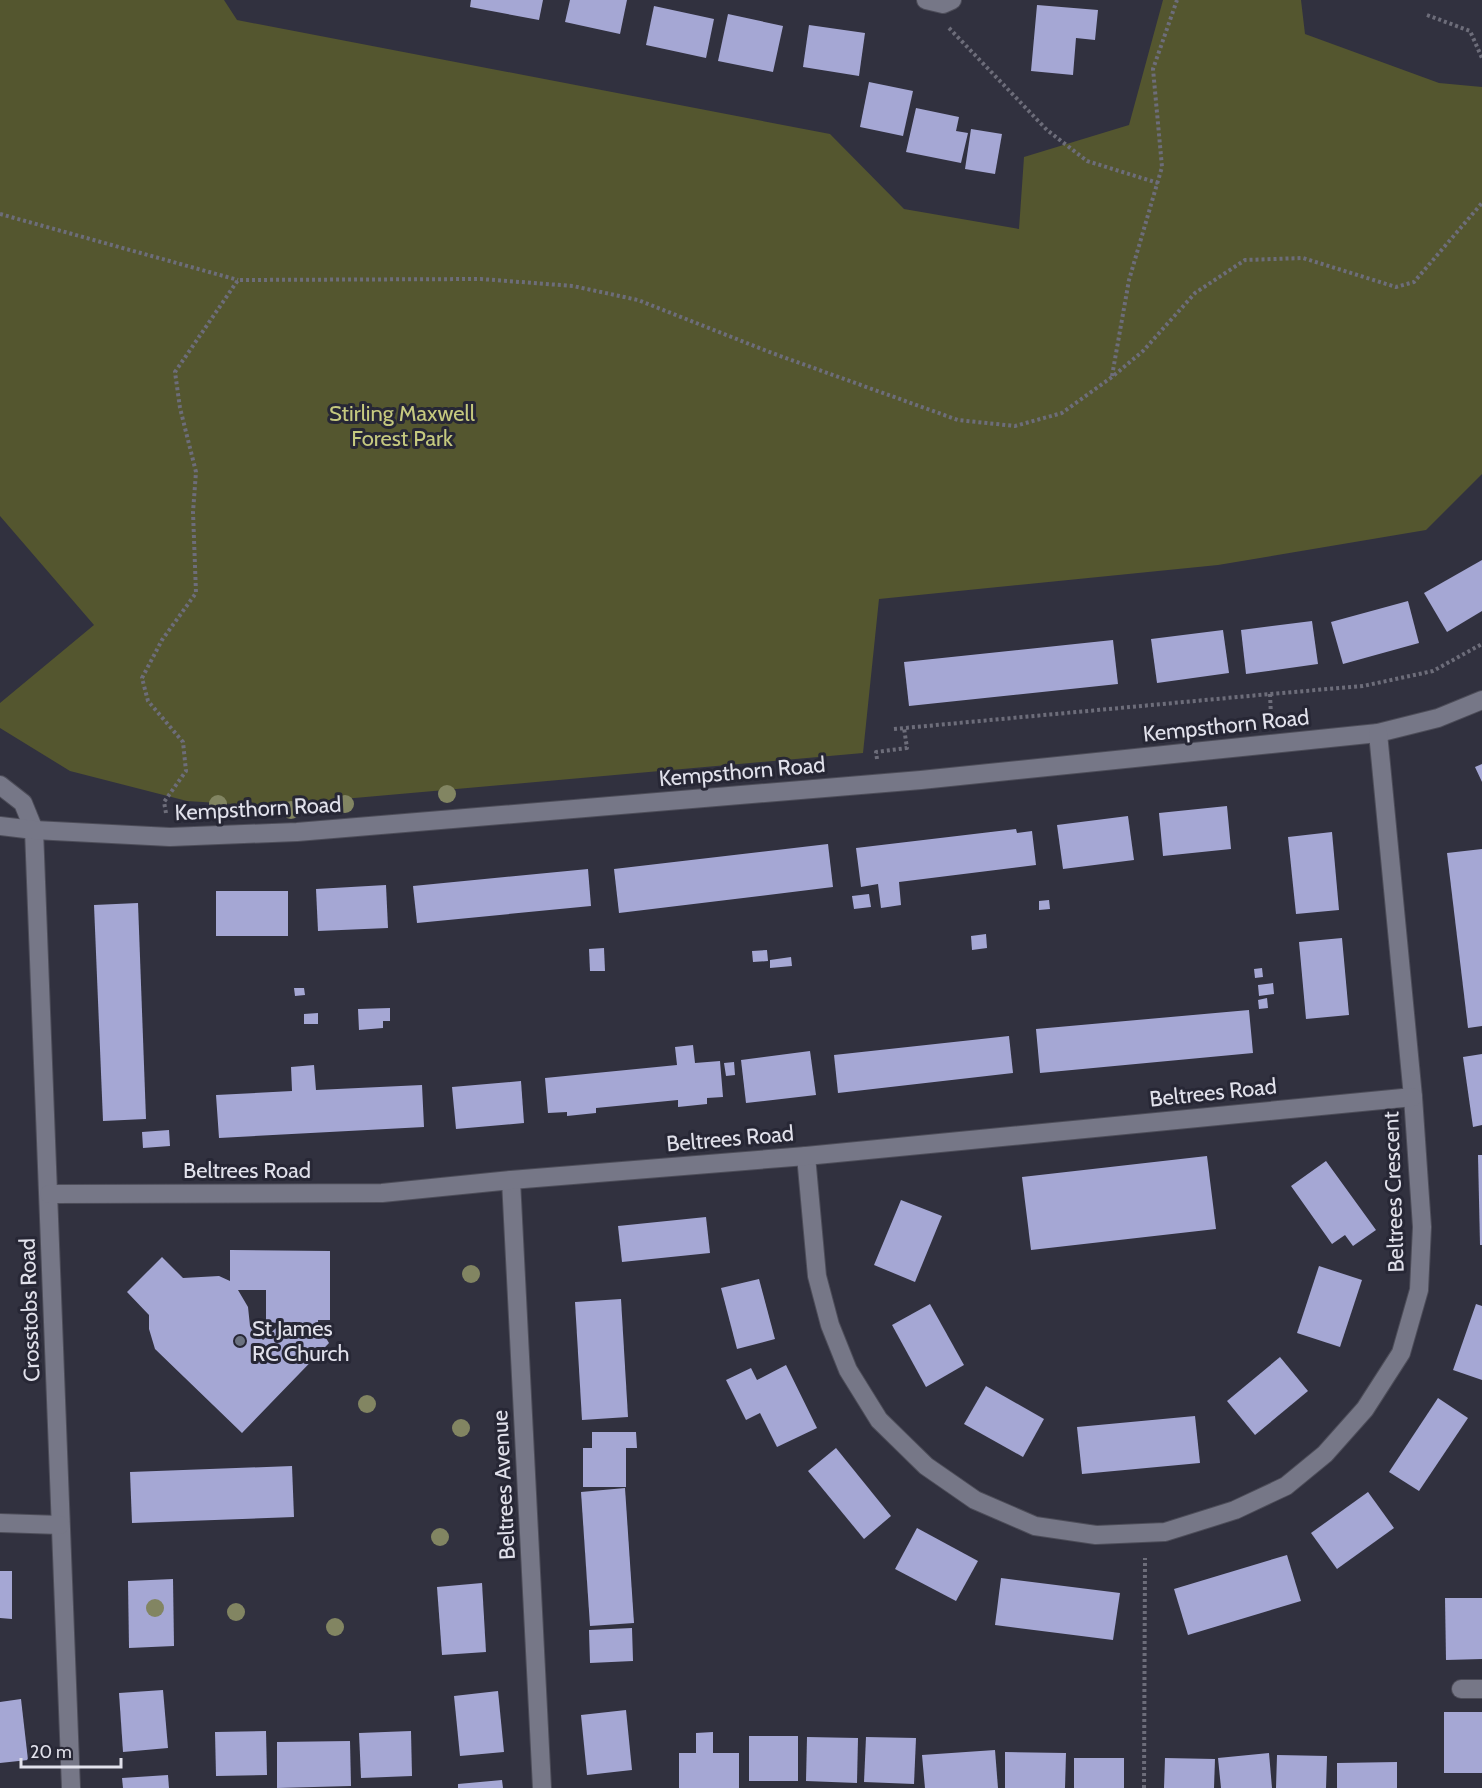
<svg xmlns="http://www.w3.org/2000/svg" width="1482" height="1788" font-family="Cabin,sans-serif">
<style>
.green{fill:#54562f}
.building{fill:#a5a7d4;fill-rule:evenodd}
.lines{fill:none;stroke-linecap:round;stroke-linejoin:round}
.street-casing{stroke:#4d4d59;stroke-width:20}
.path{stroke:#6d6d7a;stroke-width:4;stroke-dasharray:3 3;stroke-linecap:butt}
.street{stroke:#767787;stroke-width:18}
.tree{fill:#828562}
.worship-dot{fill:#6b7280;stroke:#272735;stroke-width:2}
.labels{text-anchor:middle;stroke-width:6;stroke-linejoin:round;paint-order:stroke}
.park-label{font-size:22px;fill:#c5c97f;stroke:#272735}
.street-label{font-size:22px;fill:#e1e1eb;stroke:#272735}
.poi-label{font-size:22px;fill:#e1e1eb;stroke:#272735;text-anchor:start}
</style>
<rect width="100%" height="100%" fill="#31313f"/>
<!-- green -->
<path class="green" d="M0 0H224L237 20 830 134 904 209 1019 229 1024 157 1129 125 1163 0H1301L1305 34 1439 83 1482 87V474L1426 530 1218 565 879 599 863 753 264 806 187 801 70 771 0 728V703L94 625 0 516Z"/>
<!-- building -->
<g class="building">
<path d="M471 0H543L539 20 470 7Z"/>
<path d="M570 0H627L620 34 565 22Z"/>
<path d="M1037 5 1098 10 1095 40 1076 38 1073 75 1031 71Z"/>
<path d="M654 6 714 19 706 58 646 45Z"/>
<path d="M728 14 783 26 773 72 718 61Z"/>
<path d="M809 25 865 33 859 76 803 67Z"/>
<path d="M869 82 913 91 903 136 860 127Z"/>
<path d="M916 108 959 117 956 131 968 133 961 163 906 152Z"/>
<path d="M971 129 1002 134 995 174 965 169Z"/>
<path d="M1482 560V611L1447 632 1424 593Z"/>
<path d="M1408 601 1419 643 1343 664 1331 622Z"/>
<path d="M1312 621 1318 664 1246 674 1241 630Z"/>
<path d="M1223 630 1229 673 1157 683 1151 639Z"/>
<path d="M1113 640 1118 684 909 706 904 662Z"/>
<path d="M1482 764V782L1475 767Z"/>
<path d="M1227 806 1231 849 1163 856 1159 813Z"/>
<path d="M1128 816 1134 860 1063 869 1057 825Z"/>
<path d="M1016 829 1017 833 1032 831 1036 865 899 882 901 905 881 908 878 884 861 887 856 848Z"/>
<path d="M1332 832 1339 910 1296 914 1288 837Z"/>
<path d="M828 844 833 887 619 913 614 869Z"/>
<path d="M1482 849V1026L1468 1028 1447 853Z"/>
<path d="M588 869 591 906 417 923 413 886Z"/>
<path d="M386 885 388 928 318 931 316 889Z"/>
<rect x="216" y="891" width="72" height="45"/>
<path d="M869 894 871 907 854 909 852 896Z"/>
<path d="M1049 900 1050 909 1039 910V901Z"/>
<path d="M138 903 146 1119 103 1121 94 905Z"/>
<path d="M986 934 987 948 972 950 971 936Z"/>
<path d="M1342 938 1349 1015 1306 1019 1299 942Z"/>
<path d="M604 948 605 971H590L589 949Z"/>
<path d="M767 950 768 961 753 962 752 951Z"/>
<path d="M791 957 792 966 770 968V960Z"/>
<path d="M1262 968 1263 977 1255 978 1254 969Z"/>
<path d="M1273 983 1274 994 1259 996 1258 985Z"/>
<path d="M294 988H304L305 995 295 996Z"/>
<path d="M1267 998 1268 1008 1259 1009 1258 1000Z"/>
<path d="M390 1008V1021H383V1028L359 1030 358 1009Z"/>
<path d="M1249 1010 1253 1053 1040 1073 1036 1029Z"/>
<path d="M318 1013V1024H304V1014Z"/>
<path d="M1009 1036 1013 1073 838 1093 834 1055Z"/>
<path d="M693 1045 695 1063 720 1061 723 1097 707 1098V1104L678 1107V1100L596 1108V1113L567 1116V1112L548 1113 545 1078 677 1065 675 1047Z"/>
<path d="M810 1051 816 1095 746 1103 741 1060Z"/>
<path d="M1482 1054V1125L1473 1127 1463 1057Z"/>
<path d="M734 1062 735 1075 726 1076 724 1063Z"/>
<path d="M314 1065 316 1090 422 1085 424 1127 219 1138 216 1095 292 1091 291 1067Z"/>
<path d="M521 1081 524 1123 456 1129 452 1087Z"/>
<path d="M169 1130 170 1146 143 1148 142 1132Z"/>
<path d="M1478 1155H1482V1245H1480Z"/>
<path d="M1207 1156 1216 1229 1031 1250 1022 1177Z"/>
<path d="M1326 1161 1376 1230 1353 1246 1345 1235 1332 1244 1291 1186Z"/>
<path d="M901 1200 942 1216 915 1282 874 1265Z"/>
<path d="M706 1217 710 1253 622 1262 618 1226Z"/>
<path d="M230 1250 330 1251V1320H318V1325L329 1343 242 1433 155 1349 149 1329V1315L127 1292 162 1257 183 1278 219 1276 230 1281ZM238 1290H266V1323L298 1322 289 1334 276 1328 263 1340 250 1326 248 1307Z"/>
<path d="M1319 1266 1362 1280 1340 1347 1297 1333Z"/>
<path d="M759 1279 775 1339 737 1349 721 1288Z"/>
<path d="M621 1299 628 1417 582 1420 575 1302Z"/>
<path d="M930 1304 964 1365 926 1387 892 1325Z"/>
<path d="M1476 1304 1482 1306V1380L1453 1370Z"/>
<path d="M1280 1357 1308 1391 1255 1435 1227 1401Z"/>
<path d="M786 1365 817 1428 777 1447 760 1413 746 1420 726 1380 751 1368 757 1380Z"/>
<path d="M986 1386 1044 1419 1023 1457 964 1424Z"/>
<path d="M1438 1398 1468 1418 1419 1491 1389 1472Z"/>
<path d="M1195 1416 1200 1463 1082 1474 1077 1427Z"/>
<path d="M592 1432H636L637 1448H626V1487H583V1448H592Z"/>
<path d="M836 1448 891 1516 864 1539 808 1471Z"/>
<path d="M292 1466 294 1517 132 1523 130 1472Z"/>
<path d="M625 1488 634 1623 590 1626 581 1492Z"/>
<path d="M1368 1492 1394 1528 1337 1569 1311 1533Z"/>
<path d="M917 1528 978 1561 956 1601 895 1569Z"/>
<path d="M1287 1555 1301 1601 1188 1635 1174 1589Z"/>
<path d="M0 1571H12V1619L0 1618Z"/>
<path d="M1001 1578 1120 1593 1113 1640 995 1625Z"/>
<path d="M173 1579 174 1646 129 1648 128 1581Z"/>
<path d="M482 1583 486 1652 442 1655 437 1587Z"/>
<path d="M1445 1598H1482V1659L1446 1660Z"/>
<path d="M632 1628 633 1661 590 1663 589 1630Z"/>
<path d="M163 1690 168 1748 123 1752 119 1693Z"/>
<path d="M498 1691 504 1752 460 1756 454 1696Z"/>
<path d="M21 1699 28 1760 0 1763V1702Z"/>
<path d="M626 1710 632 1770 587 1775 581 1715Z"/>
<rect x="1444" y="1712" width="38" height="61"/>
<path d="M266 1731 267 1775 216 1776 215 1732Z"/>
<path d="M411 1731 412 1776 361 1778 359 1733Z"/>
<path d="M713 1732V1753H739V1788H679V1753H696V1733Z"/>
<rect x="749" y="1736" width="49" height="45"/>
<path d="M807 1737 858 1738 857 1783 806 1781Z"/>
<path d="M866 1737 916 1738 914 1784 864 1782Z"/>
<path d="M350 1741 351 1786 277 1788V1742Z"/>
<path d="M995 1750 998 1788H925L922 1755Z"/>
<path d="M1005 1752 1066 1753 1065 1788H1005Z"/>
<path d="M1269 1753 1272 1788H1221L1218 1758Z"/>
<path d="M1277 1755 1327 1756 1326 1788H1276Z"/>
<rect x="1074" y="1758" width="50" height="30"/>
<path d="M1165 1758 1215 1759 1214 1788H1164Z"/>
<path d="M1397 1762V1788H1337V1763Z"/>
<path d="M168 1775 169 1788H123L122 1778Z"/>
<path d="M502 1780 503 1788H458V1784Z"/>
</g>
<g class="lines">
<!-- street casing -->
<g class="street-casing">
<g id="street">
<path d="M926 0 943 4 952 0"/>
<path d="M0 785 23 803 34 830 71 1788"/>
<path d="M0 826 34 830 170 837 297 832 921 780 1378 733 1438 718 1482 700"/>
<path d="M806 1156 817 1276 830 1325 848 1370 879 1420 926 1466 975 1500 1035 1526 1096 1535 1165 1532 1235 1510 1286 1486 1325 1454 1365 1409 1401 1353 1419 1290 1422 1227 1413 1097 1378 733"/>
<path d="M511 1180 542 1788"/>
<path d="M49 1194 382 1193 511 1180 806 1156 1413 1097"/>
<path d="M0 1523 60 1525"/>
<path d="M1461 1689H1482"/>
</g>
</g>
<!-- path -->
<g class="path">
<path d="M1427 15 1470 31 1482 58"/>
<path d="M949 28 1047 130 1087 161 1158 183"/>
<path d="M0 214 238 280"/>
<path d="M1112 376 1129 280 1162 167 1153 69 1177 0"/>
<path d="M1270 694 1271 716H1274"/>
<path d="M894 729 1270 694 1363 686 1433 671 1482 644"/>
<path d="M877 759 876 752 907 748 904 728"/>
<path d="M166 813 164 802 186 771 183 742 148 701 142 678 162 640 196 593 193 512 196 472 180 408 175 372 238 280 481 279 573 286 638 300 772 353 958 420 1015 426 1062 413 1112 377 1143 351 1195 293 1245 260 1303 258 1396 287 1414 282 1482 203"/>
<path d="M1144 1788 1145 1558"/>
</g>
<!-- street -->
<use href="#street" class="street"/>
</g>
<!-- trees -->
<g class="tree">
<circle cx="447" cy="794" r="9"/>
<circle cx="218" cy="804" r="9"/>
<circle cx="345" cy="804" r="9"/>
<circle cx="291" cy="810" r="9"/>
<circle cx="471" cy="1274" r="9"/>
<circle cx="367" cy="1404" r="9"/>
<circle cx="461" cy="1428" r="9"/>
<circle cx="440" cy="1537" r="9"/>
<circle cx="155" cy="1608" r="9"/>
<circle cx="236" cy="1612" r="9"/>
<circle cx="335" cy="1627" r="9"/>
</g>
<!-- markers -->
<circle class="worship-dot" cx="240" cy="1341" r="6"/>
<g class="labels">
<!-- park labels -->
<g class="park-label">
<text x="402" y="421">Stirling Maxwell<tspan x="402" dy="25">Forest Park</tspan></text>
</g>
<!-- street labels -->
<g class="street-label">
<text transform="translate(1226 725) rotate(-6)" y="8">Kempsthorn Road</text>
<text transform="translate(742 771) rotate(-5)" y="8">Kempsthorn Road</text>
<text transform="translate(258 808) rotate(-3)" y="8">Kempsthorn Road</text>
<text transform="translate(1213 1092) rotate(-6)" y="8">Beltrees Road</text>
<text transform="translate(730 1138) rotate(-5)" y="8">Beltrees Road</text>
<text x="247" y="1178">Beltrees Road</text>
<text transform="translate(1393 1192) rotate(-92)" y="8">Beltrees Crescent</text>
<text transform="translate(29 1310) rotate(-92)" y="8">Crosstobs Road</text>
<text transform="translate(503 1485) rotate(-93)" y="8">Beltrees Avenue</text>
</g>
<!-- poi labels -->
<g class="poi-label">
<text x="252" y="1336">St James<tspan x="252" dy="25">RC Church</tspan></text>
</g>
</g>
<!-- scale -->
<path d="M21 1758v9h100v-9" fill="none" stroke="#e1e1eb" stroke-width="3"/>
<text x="30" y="1758" font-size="18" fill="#e1e1eb" stroke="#272735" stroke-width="4.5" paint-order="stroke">20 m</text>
</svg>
